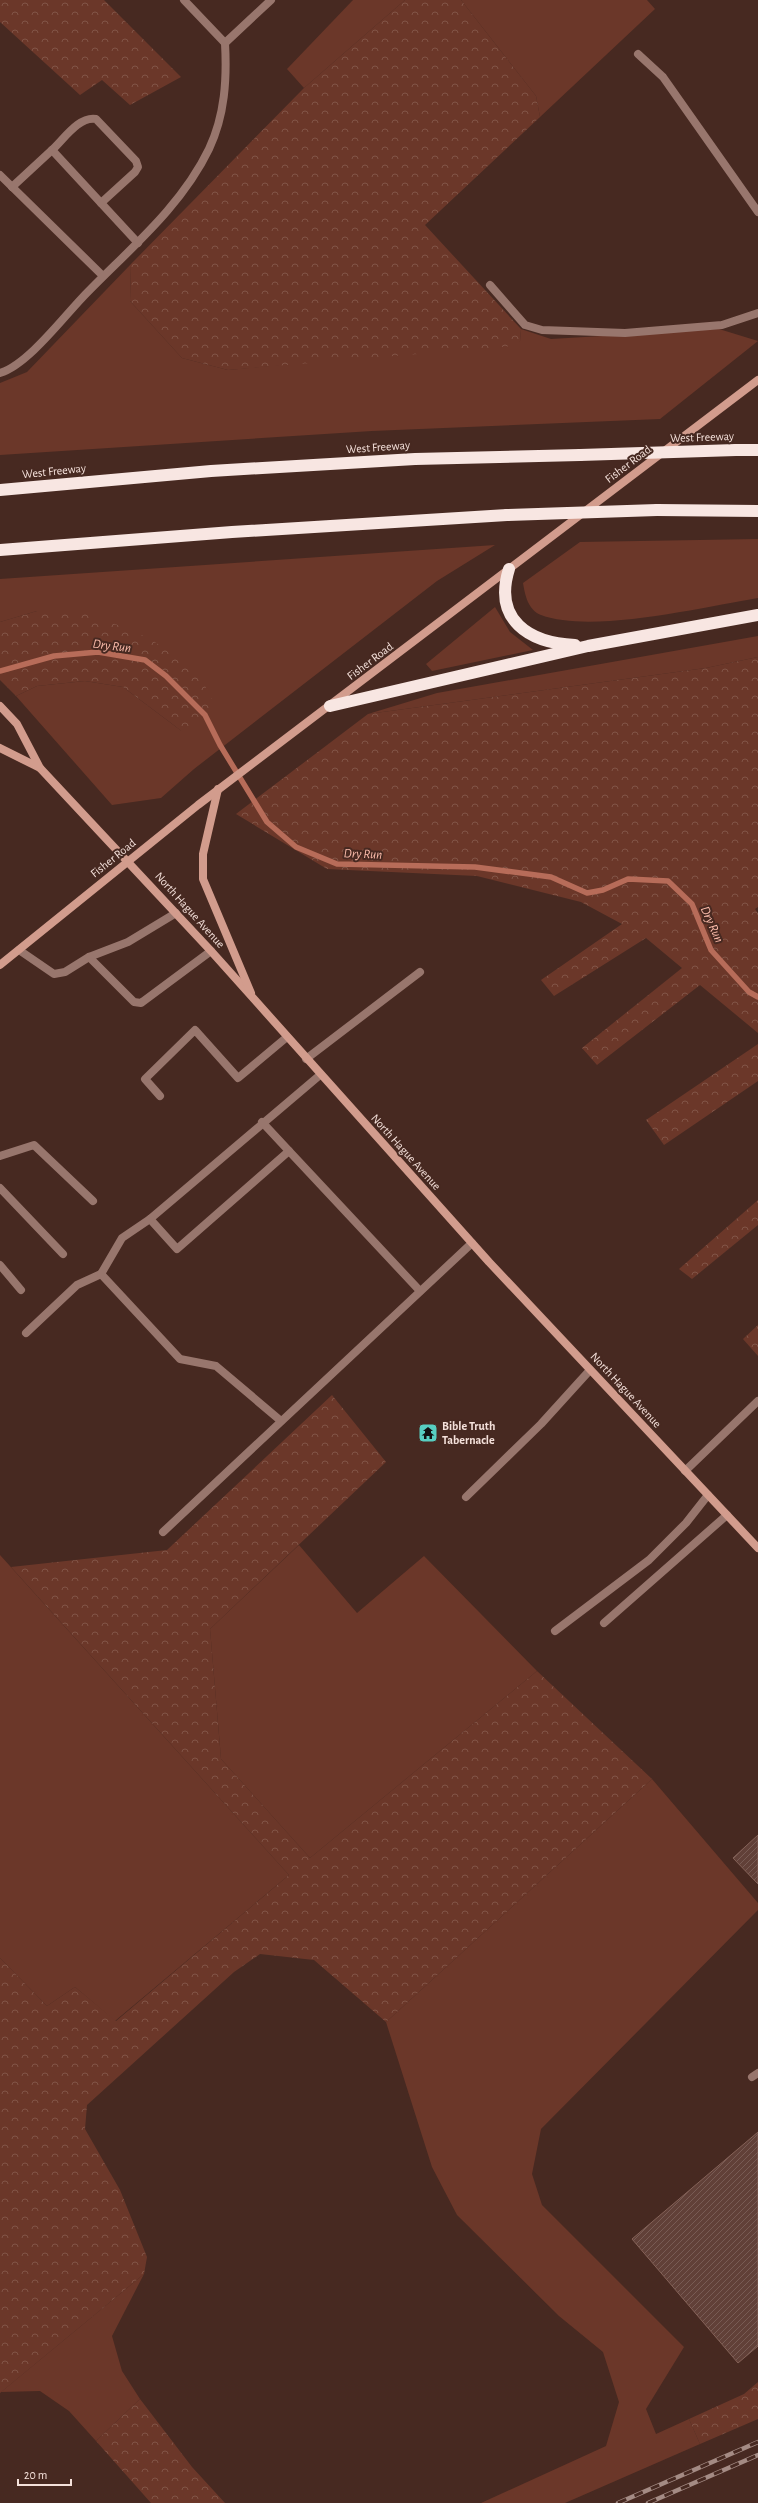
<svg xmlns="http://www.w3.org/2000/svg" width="758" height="2503" font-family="'Alegreya Sans',sans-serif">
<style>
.grass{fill:#6b3729}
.forest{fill:url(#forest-crowns)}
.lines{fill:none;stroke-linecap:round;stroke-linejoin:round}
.stream{stroke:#b76c59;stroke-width:5.5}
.building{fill:url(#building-hatch);stroke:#856258}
.lane{stroke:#98766d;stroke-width:8}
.secondary{stroke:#d29c8d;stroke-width:8}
.highway{stroke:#f8e6e2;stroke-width:12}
.rail-casing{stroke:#a48b84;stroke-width:4.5}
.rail{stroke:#472921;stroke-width:3;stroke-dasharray:9;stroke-linecap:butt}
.highway-bridge{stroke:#f8e6e2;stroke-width:12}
.labels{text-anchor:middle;stroke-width:4;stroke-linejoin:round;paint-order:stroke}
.street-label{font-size:12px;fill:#f5e1db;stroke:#472921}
.poi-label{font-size:12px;font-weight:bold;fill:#f5e1db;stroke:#472921;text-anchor:start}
.water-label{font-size:13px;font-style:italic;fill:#fdbdac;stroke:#472921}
</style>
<defs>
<pattern id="forest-crowns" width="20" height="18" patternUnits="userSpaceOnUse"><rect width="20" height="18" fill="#6b3729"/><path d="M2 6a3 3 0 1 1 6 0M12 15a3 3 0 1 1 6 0" fill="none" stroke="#815447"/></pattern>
<pattern id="building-hatch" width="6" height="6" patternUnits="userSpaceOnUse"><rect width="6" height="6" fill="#614038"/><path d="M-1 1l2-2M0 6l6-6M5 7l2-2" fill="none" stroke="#785b54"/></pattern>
</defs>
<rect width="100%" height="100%" fill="#472921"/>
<!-- grass -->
<g class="grass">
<path d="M353 0H405L304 88 287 69Z"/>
<path d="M461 0H647L655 9 540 117 536 96Z"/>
<path d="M131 264 130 301 182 358 228 370 520 341 521 329 551 339 719 329 758 341 660 419 372 431 0 455V383L27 372Z"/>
<path d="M758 539V598C703 607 592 634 541 615 528 610 525 595 523 583L580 542Z"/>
<path d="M495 545 437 581 194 769 161 798 112 805 16 696 37 686 85 681 123 687 183 732 37 611 0 622V579Z"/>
<path d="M495 607 510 632 533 650 432 671 426 664Z"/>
<path d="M758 636V657L706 668 368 714 437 693Z"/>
<path d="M299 1545 357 1613 424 1556 537 1671 310 1858 221 1759 210 1629Z"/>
<path d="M0 1555 289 1875 115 2021 75 1987 47 2006 0 1958Z"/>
<path d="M652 1779 758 1903V1910L541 2129 532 2174 542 2205 684 2347 646 2409 656 2434 689 2419 700 2444 565 2503H481L606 2446 619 2402 603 2352 559 2316 457 2215 432 2167 386 2022Z"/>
<path d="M144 2274 112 2336 122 2371 140 2399 96 2441 69 2411 40 2391 1 2392Z"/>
</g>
<!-- forest -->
<g class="forest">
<path d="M0 0H104L181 77 130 105 102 80 80 95 0 22Z"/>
<path d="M405 0H461L536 96 540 117 425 225 521 329 520 341 514 346 228 370 182 358 130 301 131 264 304 88Z"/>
<path d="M37 611 89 613 151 639 200 676 214 703 183 732 123 687 85 681 37 686 16 696 0 680V622Z"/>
<path d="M758 657V907L755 909 758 913V1033L700 985 597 1065 582 1048 682 968 646 938 554 996 541 980 622 924 581 902 477 876 327 869 236 814 368 714 706 668Z"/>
<path d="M758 1044V1081L664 1145 646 1120Z"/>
<path d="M758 1200V1225L692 1279 679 1269Z"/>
<path d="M758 1325V1356L743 1339Z"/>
<path d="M332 1395 386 1462 210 1629 221 1759 310 1858 537 1671 652 1779 386 2022 314 1960 260 1954 234 1972 87 2105 85 2129 120 2190 147 2257 144 2274 0 2393V1958L47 2006 75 1987 116 2021 289 1875 11 1567 167 1550Z"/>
<path d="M758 2382V2419L700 2444 689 2419 744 2394Z"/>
<path d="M140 2399 192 2467 225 2503H151L96 2441Z"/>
</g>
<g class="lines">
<!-- stream -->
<path class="stream" d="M0 671 54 656 98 652 145 660 166 676 205 715 220 745 267 822 296 847 337 864 475 867 551 877 587 893 603 890 628 879 668 881 692 904 711 950 749 992 758 997"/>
</g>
<!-- building -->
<g class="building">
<path d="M758 1835V1884L733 1858Z"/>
<path d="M758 2132V2346L738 2363 632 2239Z"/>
</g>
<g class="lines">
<!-- lane -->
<g class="lane">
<path d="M225 43 271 0"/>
<path d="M638 54 663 77 758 212"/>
<path d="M52 150C64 139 79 116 96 119L136 161 138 167 135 172 101 203"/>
<path d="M0 175 103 276"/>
<path d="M12 187 52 150 138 243"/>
<path d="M490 285 525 325 542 330 625 333 722 325 758 313"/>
<path d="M0 373C27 365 62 319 82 298 127 251 180 209 209 149 225 115 227 79 225 43L184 0"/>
<path d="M19 950 54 974 65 972 89 957 128 942 176 913"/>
<path d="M89 957 134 1002 141 1003 211 951"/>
<path d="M306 1059 420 972"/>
<path d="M160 1096 145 1079 195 1030 238 1078 287 1037"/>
<path d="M262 1122 289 1151"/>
<path d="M0 1156 34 1145 93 1201"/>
<path d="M0 1188 63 1254"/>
<path d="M150 1219 177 1249 289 1151 420 1291"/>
<path d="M0 1265 21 1290"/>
<path d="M26 1333 77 1285 101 1274"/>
<path d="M281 1421 216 1366 180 1359 101 1274 122 1238 150 1219 320 1075"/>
<path d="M685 1471 758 1401"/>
<path d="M466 1497 541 1424 590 1370"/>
<path d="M163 1532 472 1243"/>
<path d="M604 1623 727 1515"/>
<path d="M555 1631 649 1560 686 1523 708 1495"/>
<path d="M752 2077 758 2073"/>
</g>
<!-- secondary -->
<g class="secondary">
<path d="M0 706 17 724 40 768 211 951 489 1262 758 1548"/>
<path d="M0 748 40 768"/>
<path d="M218 789 203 854V879L251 993"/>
<path d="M0 965 198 805 758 380"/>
</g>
<!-- highway -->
<g class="highway">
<path d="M736 450H758"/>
<path d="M0 490 211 471 415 459 580 455"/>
<path d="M657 510 758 511"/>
<path d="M0 550 232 532 507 515"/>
<path d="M509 569C493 620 529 643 575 645"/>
<path d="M330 706 588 646 758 615"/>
</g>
<!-- rail casing -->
<g class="rail-casing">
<g id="rail">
<path d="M618 2503 758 2442"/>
<path d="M648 2503 758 2455"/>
</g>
</g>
<!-- rail -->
<use href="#rail" class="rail"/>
<!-- highway-bridge -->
<g class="highway-bridge">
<path d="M580 455 736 450"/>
<path d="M507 515 657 510"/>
</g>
</g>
<!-- icons -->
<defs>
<g id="temple-square" transform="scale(1)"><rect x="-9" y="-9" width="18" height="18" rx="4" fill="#57cec1" stroke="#472921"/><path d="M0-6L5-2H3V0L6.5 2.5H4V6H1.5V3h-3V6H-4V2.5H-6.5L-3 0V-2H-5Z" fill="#111"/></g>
</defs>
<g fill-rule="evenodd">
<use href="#temple-square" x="428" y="1433"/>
</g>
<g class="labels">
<!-- street labels -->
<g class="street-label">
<text transform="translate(702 437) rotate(-2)" y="4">West Freeway</text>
<text transform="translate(378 447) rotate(-4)" y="4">West Freeway</text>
<text transform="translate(628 464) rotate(-37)" y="4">Fisher Road</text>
<text transform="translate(54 471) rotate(-6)" y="4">West Freeway</text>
<text transform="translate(370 661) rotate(-37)" y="4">Fisher Road</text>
<text transform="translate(113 858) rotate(-39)" y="4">Fisher Road</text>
<text transform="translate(190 910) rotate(48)" y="4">North Hague Avenue</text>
<text transform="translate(406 1152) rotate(48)" y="4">North Hague Avenue</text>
<text transform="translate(626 1390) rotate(47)" y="4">North Hague Avenue</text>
</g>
<!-- poi labels -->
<g class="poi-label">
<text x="442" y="1430">Bible Truth<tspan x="442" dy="14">Tabernacle</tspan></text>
</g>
<!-- water labels -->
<g class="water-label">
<text transform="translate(112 645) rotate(7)" y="5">Dry Run</text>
<text transform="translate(363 853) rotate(2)" y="5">Dry Run</text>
<text transform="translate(713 924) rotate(66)" y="5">Dry Run</text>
</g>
</g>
<!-- scale -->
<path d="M18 2479v6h53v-6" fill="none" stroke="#f5e1db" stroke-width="2"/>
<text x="24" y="2479" font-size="12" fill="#f5e1db" stroke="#472921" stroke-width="3" paint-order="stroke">20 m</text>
</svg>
